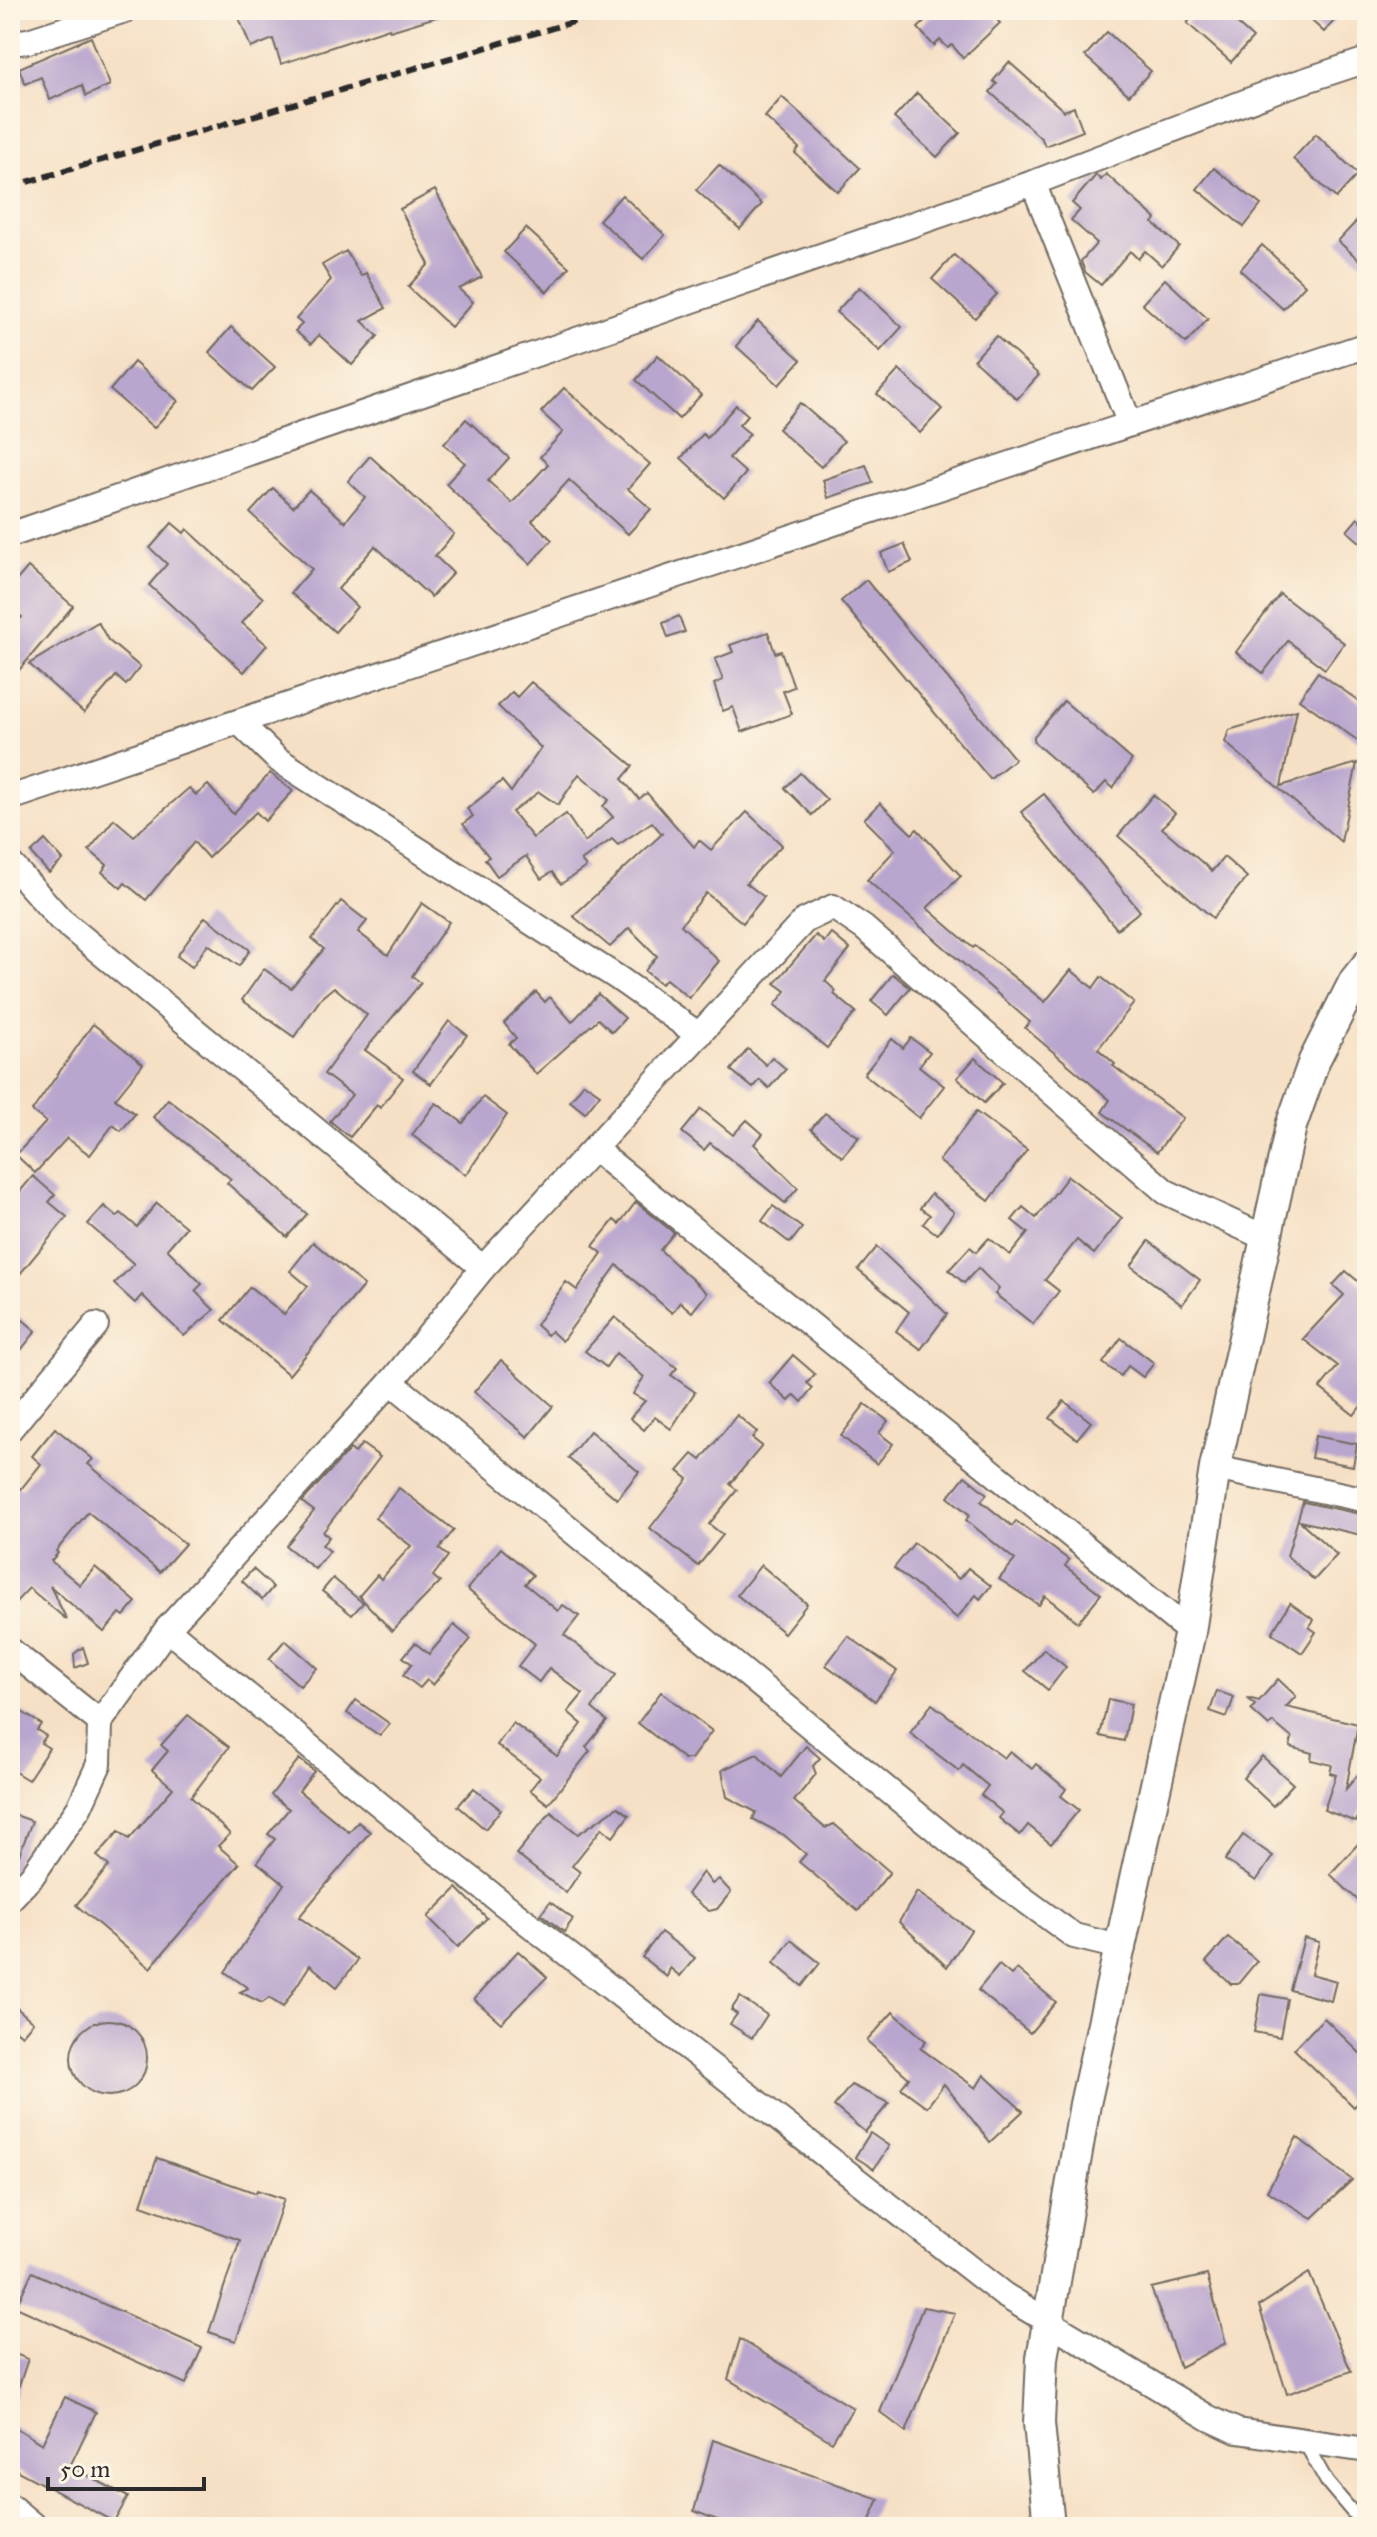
<svg xmlns="http://www.w3.org/2000/svg" width="1377" height="2537" font-family="'IM FELL Great Primer',serif">
<style>
.building{fill:#b9a6ce;fill-rule:evenodd}
.lines{fill:none;stroke-linecap:round;stroke-linejoin:round}
.service-casing{stroke:#726a61;stroke-width:16}
.minor-casing{stroke:#726a61;stroke-width:28}
.tertiary-casing{stroke:#726a61;stroke-width:34}
.service{stroke:#fff;stroke-width:12}
.minor{stroke:#fff;stroke-width:24}
.tertiary{stroke:#fff;stroke-width:30}
.rail{stroke:#2b2b2b;stroke-width:6;stroke-dasharray:12 6;stroke-linecap:butt}
</style>
<rect width="100%" height="100%" fill="#fcf5e5"/>
<filter id="ink" filterUnits="userSpaceOnUse"><feTurbulence type="fractalNoise" baseFrequency=".0125" numOctaves="2"/><feDisplacementMap in="SourceGraphic" scale="16" xChannelSelector="R" yChannelSelector="G"/><feConvolveMatrix kernelMatrix="1 2 1 2 8 2 1 2 1" color-interpolation-filters="sRGB"/></filter>
<filter id="wash" filterUnits="userSpaceOnUse"><feTurbulence type="fractalNoise" baseFrequency=".006" numOctaves="4" result="noise"/><feDisplacementMap in="SourceGraphic" scale="32" xChannelSelector="R" yChannelSelector="G"/><feGaussianBlur stdDeviation="1.8" result="paint"/><feColorMatrix in="noise" values="0 0 0 0 0 0 0 0 0 0 0 0 0 0 0 0 0 1.4 0 .05"/><feComposite in="paint" operator="in"/></filter>
<g filter="url(#wash)">
<rect width="100%" height="100%" fill="#f6e0c5"/>
<g id="blocks">
<!-- building -->
<g class="building">
<path d="M236 10H445L446 14 390 31 389 28 281 64 273 39 251 48Z"/>
<path d="M937 10H988L1000 23 963 58 952 45 948 48 940 40 934 46 918 28Z"/>
<path d="M1199 10H1222L1253 38 1231 62 1187 23Z"/>
<path d="M1300 10H1344L1324 32Z"/>
<path d="M1107 32 1151 71 1129 95 1085 56Z"/>
<path d="M91 37 110 85 86 96 82 85 50 100 41 77 25 84 19 68Z"/>
<path d="M1009 62 1064 111 1074 107 1083 131 1045 146 1042 139 990 92 997 84 993 81Z"/>
<path d="M917 93 960 133 937 157 894 118Z"/>
<path d="M782 97 860 168 838 192 795 153 799 148 765 117Z"/>
<path d="M1316 134 1358 174 1336 198 1293 159Z"/>
<path d="M719 165 762 204 740 229 696 190Z"/>
<path d="M1214 168 1261 205 1244 227 1197 189Z"/>
<path d="M1106 174 1156 219 1153 223 1179 246 1162 266 1145 251 1138 259 1130 251 1101 285 1085 272 1081 261 1097 243 1071 220 1080 210 1072 203 1096 175 1101 180Z"/>
<path d="M435 190 482 277 459 289 473 302 451 327 408 287 429 264 400 209Z"/>
<path d="M622 195 665 235 643 259 599 220Z"/>
<path d="M1367 210V267L1338 241Z"/>
<path d="M526 228 569 267 547 292 504 252Z"/>
<path d="M1262 245 1305 285 1283 309 1240 270Z"/>
<path d="M346 251 361 276 366 273 386 308 362 321 378 336 352 365 319 335 311 344 295 331 302 324 296 319 331 280 322 265Z"/>
<path d="M954 255 997 294 975 318 932 279Z"/>
<path d="M1165 279 1208 319 1186 343 1142 304Z"/>
<path d="M859 287 902 327 880 351 836 312Z"/>
<path d="M758 321 801 360 779 385 736 346Z"/>
<path d="M231 327 275 367 252 391 209 352Z"/>
<path d="M996 336 1039 375 1017 399 974 360Z"/>
<path d="M658 355 701 395 679 419 636 380Z"/>
<path d="M134 362 178 401 154 428 110 390Z"/>
<path d="M899 370 942 409 920 433 877 394Z"/>
<path d="M564 388 650 464 628 489 651 509 628 534 569 480 532 521 552 540 530 564 446 484 465 463 444 444 466 419 509 458 488 481 512 503 548 464 540 457 563 432 541 412Z"/>
<path d="M800 403 844 441 821 467 778 429Z"/>
<path d="M736 405 748 415 739 425 750 434 729 458 746 473 724 498 681 458 703 434 707 438Z"/>
<path d="M370 456 454 534 435 556 453 573 431 597 375 546 338 589 357 607 335 632 291 593 312 569 250 513 273 488 293 507 309 490 345 522 365 497 348 481Z"/>
<path d="M866 465 873 483 828 498 823 480Z"/>
<path d="M1358 518 1367 526V548L1347 531Z"/>
<path d="M172 523 184 533 187 529 263 598 242 623 267 645 244 672 149 585 167 564 150 548Z"/>
<path d="M904 544 912 562 888 572 881 553Z"/>
<path d="M28 567 73 606 10 681V630L22 617 10 607V588Z"/>
<path d="M866 580 1015 759 990 779 841 601Z"/>
<path d="M1280 594 1344 643 1325 669 1288 641 1263 673 1236 652Z"/>
<path d="M679 616 685 632 668 638 663 623Z"/>
<path d="M98 622 108 640 140 667 126 685 116 676 84 713 29 664Z"/>
<path d="M768 632 775 653 781 651 794 687 783 691 792 714 742 732 733 707 723 711 714 684 723 680 715 659 733 652 730 645Z"/>
<path d="M1318 672 1367 707V747L1299 699Z"/>
<path d="M531 682 633 766 622 779 639 799 647 793 694 847 699 840 711 850 747 812 782 845 746 883 764 897 743 923 706 893 681 925 719 961 689 998 666 979 661 984 645 971 657 956 629 928 610 947 573 916 662 834 652 822 618 845 612 839 581 861 586 867 561 884 552 872 541 879 526 856 497 876 485 859 489 857 463 824 473 816 467 809 502 781 511 792 541 748 498 706 512 692 517 697ZM579 774 609 800 603 806 613 817 585 842 566 814 533 838 512 812 539 792 558 805Z"/>
<path d="M1064 701 1132 760 1113 788 1106 782 1094 795 1034 742V736Z"/>
<path d="M1297 710 1281 786 1357 763 1341 842 1225 742 1229 730Z"/>
<path d="M270 773 293 791 265 821 256 812 208 858 194 842 146 900 125 883 121 888 102 872 107 865 89 850 114 819 134 836 189 788 196 795 208 785 233 814Z"/>
<path d="M800 773 827 800 812 815 785 788Z"/>
<path d="M1044 794 1140 911 1117 929 1021 812Z"/>
<path d="M1153 795 1175 813 1162 828 1212 871 1224 857 1247 877 1213 918 1118 836Z"/>
<path d="M880 803 912 834 917 829 961 876 927 908 973 948 975 946 1045 1002 1071 970 1093 988 1101 977 1134 1003 1098 1049 1115 1064 1113 1066 1183 1118 1157 1152 1102 1112 1110 1100 1025 1028 1030 1022 867 880 895 850 864 819Z"/>
<path d="M45 840 63 860 49 873 31 853Z"/>
<path d="M341 901 367 921 358 932 388 955 422 903 449 922 412 976 421 983 365 1050 403 1078 380 1108 377 1105 350 1137 330 1121 352 1095 324 1074 367 1015 334 987 322 997 294 1037 242 1000 264 969 291 988 324 949 312 939Z"/>
<path d="M205 917 250 950 239 966 208 944 192 967 177 956Z"/>
<path d="M831 933 850 949 825 981 836 991 834 994 856 1012 827 1048 775 1005 786 991 775 983 816 935 824 942Z"/>
<path d="M893 974 910 988 888 1015 871 1001Z"/>
<path d="M536 992 545 1002 550 997 572 1022 598 994 625 1018 612 1032 598 1019 536 1074 509 1044 516 1038 504 1023Z"/>
<path d="M449 1021 467 1035 431 1084 413 1071Z"/>
<path d="M93 1024 143 1064 115 1099 135 1114 121 1131 113 1125 90 1155 67 1138 35 1173 16 1155 46 1122 32 1111Z"/>
<path d="M911 1038 930 1052 919 1066 944 1086 919 1118 864 1074 892 1039 903 1048Z"/>
<path d="M748 1049 766 1065 772 1057 786 1069 769 1088 760 1080 753 1088 731 1070Z"/>
<path d="M975 1058 1003 1083 984 1103 957 1078Z"/>
<path d="M584 1083 600 1094 585 1113 570 1101Z"/>
<path d="M483 1097 507 1115 466 1175 412 1135 436 1103 463 1123Z"/>
<path d="M168 1099 247 1161 307 1214 287 1237 227 1183 231 1179 153 1117Z"/>
<path d="M701 1109 733 1135 747 1120 763 1134 754 1144 798 1188 785 1203 710 1143 704 1150 682 1132Z"/>
<path d="M976 1112 1027 1150 989 1201 939 1161Z"/>
<path d="M825 1113 859 1137 842 1157 811 1129Z"/>
<path d="M33 1176 55 1195 49 1202 67 1217 10 1286V1203Z"/>
<path d="M1068 1176 1122 1218 1094 1254 1077 1240 1045 1280 1059 1291 1033 1324 995 1294 999 1289 978 1268 964 1283 949 1270 970 1247 976 1252 989 1238 1010 1255 1028 1233 1012 1220 1023 1207 1036 1218Z"/>
<path d="M931 1194 954 1212 937 1234 923 1224 930 1215 920 1208Z"/>
<path d="M636 1202 674 1233 660 1250 707 1293 692 1312 680 1302 672 1313 617 1265 562 1341 551 1331 547 1335 536 1325 566 1282 577 1290 602 1253 593 1246 614 1220 619 1224Z"/>
<path d="M157 1203 186 1227 167 1249 202 1284 195 1291 214 1310 184 1336 142 1295 135 1303 114 1284 134 1264 88 1224 104 1206 117 1217 121 1213 137 1227Z"/>
<path d="M773 1206 802 1228 790 1243 762 1221Z"/>
<path d="M1149 1241 1200 1280 1182 1305 1131 1266Z"/>
<path d="M313 1242 364 1285 289 1375 223 1320 250 1287 284 1314 308 1286 290 1271Z"/>
<path d="M877 1247 947 1314 921 1349 896 1331 909 1312 858 1270Z"/>
<path d="M1346 1271 1367 1289V1398L1354 1415 1320 1388 1338 1366 1303 1339 1344 1295 1333 1285Z"/>
<path d="M10 1309 36 1331 10 1364Z"/>
<path d="M615 1317 677 1368 671 1375 695 1392 671 1429 655 1417 644 1430 630 1418 645 1401 633 1394 644 1377 616 1353 606 1367 585 1351Z"/>
<path d="M1121 1338 1154 1363 1143 1377 1128 1366 1121 1376 1103 1363Z"/>
<path d="M793 1355 815 1374 807 1383 813 1388 802 1402 795 1395 789 1401 769 1383Z"/>
<path d="M501 1360 553 1406 528 1437 474 1392Z"/>
<path d="M1064 1401 1091 1422 1077 1439 1050 1418Z"/>
<path d="M865 1404 888 1421 879 1433 893 1444 877 1464 841 1436Z"/>
<path d="M737 1415 757 1432 752 1438 762 1446 730 1484 737 1490 709 1524 723 1535 698 1566 650 1528 688 1479 678 1471 693 1454 701 1460Z"/>
<path d="M55 1428 93 1459 88 1464 185 1544 160 1572 88 1512 56 1551 58 1553 51 1561 80 1585 95 1567 136 1602 124 1616 120 1613 104 1632 50 1586 67 1620 29 1588 10 1608V1480L21 1489 41 1464 32 1456Z"/>
<path d="M590 1431 639 1472 617 1499 568 1458Z"/>
<path d="M1315 1436 1357 1444 1353 1466 1311 1458Z"/>
<path d="M362 1444 380 1457 323 1532 329 1537 322 1545 330 1551 315 1569 286 1546 314 1511 302 1502 350 1449 355 1453Z"/>
<path d="M965 1476 987 1494 981 1501 1012 1526 1016 1521 1069 1560 1065 1566 1101 1594 1078 1622 1045 1596 1039 1605 999 1579 1015 1560 966 1520 970 1515 948 1497Z"/>
<path d="M399 1488 454 1530 439 1549 448 1556 433 1576 440 1582 392 1631 359 1596 377 1575 381 1579 411 1546 375 1518Z"/>
<path d="M1303 1502 1365 1515 1361 1535 1300 1521 1337 1555 1314 1580 1287 1556Z"/>
<path d="M914 1543 959 1579 968 1568 991 1586 980 1599 976 1595 957 1618 894 1568Z"/>
<path d="M501 1548 533 1575 525 1584 558 1611 563 1605 579 1616 564 1635 616 1675 592 1708 607 1721 586 1747 590 1751 548 1804 530 1790 540 1777 497 1745 513 1723 557 1756 582 1724 568 1712 583 1694 549 1668 539 1682 518 1666 535 1644 467 1589Z"/>
<path d="M761 1565 807 1604 784 1633 737 1595Z"/>
<path d="M253 1569 273 1587 262 1600 242 1581Z"/>
<path d="M333 1578 363 1603 352 1615 322 1591Z"/>
<path d="M1290 1603 1314 1620 1309 1627 1316 1632 1302 1653 1272 1633Z"/>
<path d="M454 1625 471 1639 433 1685 427 1680 420 1688 403 1675 412 1664 403 1657 415 1643 429 1654Z"/>
<path d="M848 1636 897 1671 875 1701 826 1665Z"/>
<path d="M285 1640 317 1668 300 1686 269 1659Z"/>
<path d="M83 1647 88 1663 75 1668 74 1654Z"/>
<path d="M1044 1649 1066 1667 1048 1690 1025 1671Z"/>
<path d="M1278 1679 1296 1696 1286 1707 1358 1724 1346 1789 1367 1764V1793L1356 1822 1324 1810 1336 1775 1330 1773 1332 1765 1311 1760 1312 1753 1290 1747 1292 1738 1273 1722 1269 1726 1251 1710 1255 1705 1247 1698 1259 1701Z"/>
<path d="M1217 1691 1234 1697 1227 1717 1210 1711Z"/>
<path d="M661 1692 712 1731 691 1759H684L638 1723Z"/>
<path d="M1108 1699 1131 1704 1124 1741 1100 1736Z"/>
<path d="M356 1700 390 1724 380 1736 347 1713Z"/>
<path d="M932 1704 1004 1758 1010 1751 1032 1769 1036 1764 1066 1789 1061 1796 1079 1810 1051 1844 1028 1825 1020 1835 999 1818 1003 1813 981 1795 988 1786 963 1765 959 1771 910 1733Z"/>
<path d="M22 1712 41 1724 37 1730 46 1736 41 1743 49 1748 28 1780 10 1769V1714L18 1719Z"/>
<path d="M188 1715 229 1747 191 1797 230 1834 218 1846 239 1864 150 1968 76 1905 109 1866 97 1856 119 1831 129 1839 173 1788 152 1770 168 1751 161 1745Z"/>
<path d="M806 1746 820 1758 813 1766 816 1774 794 1801 825 1828 834 1824 890 1872 858 1911 799 1862 806 1854 784 1835 753 1819 756 1812 727 1797 722 1770 757 1754 781 1777Z"/>
<path d="M1262 1756 1293 1784 1273 1806 1243 1778Z"/>
<path d="M299 1759 314 1771 299 1791 349 1832 358 1822 370 1832 299 1917 358 1960 337 1987 310 1965 283 2007 269 1998 262 2003 240 1992 248 1988 225 1972 284 1884 257 1862 275 1839 268 1834 289 1809 271 1795Z"/>
<path d="M474 1788 501 1810 485 1829 458 1806Z"/>
<path d="M618 1807 629 1815 613 1837 602 1828 572 1866 580 1872 566 1893 516 1854 551 1812 578 1834Z"/>
<path d="M10 1813 32 1821 11 1876H10Z"/>
<path d="M1243 1835 1273 1856 1256 1881 1225 1860Z"/>
<path d="M1358 1844 1367 1853V1909L1330 1874Z"/>
<path d="M703 1872 712 1884 719 1879 731 1892 717 1909 709 1911 687 1894Z"/>
<path d="M457 1888 487 1918 458 1947 428 1917Z"/>
<path d="M917 1892 971 1930 947 1967 899 1922Z"/>
<path d="M550 1902 573 1919 564 1932 541 1914Z"/>
<path d="M661 1932 695 1958 680 1976 670 1968 667 1977 642 1957Z"/>
<path d="M1228 1937 1257 1961 1238 1984H1231L1206 1962Z"/>
<path d="M1304 1938 1319 1942 1311 1974 1336 1981 1331 2001 1290 1990Z"/>
<path d="M791 1940 820 1963 802 1986 774 1963Z"/>
<path d="M518 1951 547 1977 501 2023 474 1999Z"/>
<path d="M999 1965 1011 1975 1017 1969 1056 2002 1030 2033 978 1990Z"/>
<path d="M1261 1994 1287 1999 1280 2037 1254 2032Z"/>
<path d="M740 1997 767 2015 752 2038 730 2024 737 2014 731 2010Z"/>
<path d="M10 2002 33 2022 22 2035 10 2025Z"/>
<path d="M893 2012 926 2041 920 2048 976 2088 984 2075 1023 2111 990 2142 944 2084 927 2107 901 2088 909 2078 867 2041Z"/>
<path d="M1324 2018 1367 2060V2093L1354 2107 1294 2049Z"/>
<circle cx="109" cy="2058" r="38"/>
<path d="M851 2085 889 2103 865 2132 834 2106Z"/>
<path d="M870 2133 889 2146 874 2169 855 2157Z"/>
<path d="M1297 2137 1352 2180 1312 2218 1267 2191Z"/>
<path d="M157 2158 256 2193 257 2190 284 2199 236 2341 209 2332 240 2240 141 2205Z"/>
<path d="M32 2272 202 2348 186 2384 16 2307Z"/>
<path d="M1309 2273 1351 2371 1287 2394 1259 2306Z"/>
<path d="M1207 2275 1226 2343 1180 2367 1151 2288Z"/>
<path d="M923 2307 955 2313 906 2432 880 2412Z"/>
<path d="M740 2339 853 2408 832 2442 728 2379Z"/>
<path d="M10 2352 28 2359 13 2403H10Z"/>
<path d="M65 2397 96 2412 70 2466 128 2497 114 2522 10 2467V2424L42 2444Z"/>
<path d="M713 2440 879 2499 867 2527H735L694 2511Z"/>
</g>
</g>
</g>
<g filter="url(#ink)">
<use href="#blocks" fill-opacity="0" stroke="#726a61" stroke-width="2"/>
<g class="lines">
<!-- service casing -->
<g class="service-casing">
<path id="service" d="M1304 2441 1327 2482 1365 2527"/>
</g>
<!-- minor casing -->
<g class="minor-casing">
<g id="minor">
<path d="M10 43 28 41 125 10"/>
<path d="M1033 183 1130 424"/>
<path d="M10 535 1033 183 1279 89 1367 60"/>
<path d="M239 722 277 759 618 978 699 1035"/>
<path d="M10 798 1367 345"/>
<path d="M10 863 60 919 483 1268"/>
<path d="M594 1149 1190 1632"/>
<path d="M391 1382 996 1879 1074 1936 1123 1948"/>
<path d="M10 1429 96 1325"/>
<path d="M1215 1468 1367 1500"/>
<path d="M167 1629 437 1852 1004 2295 1209 2418 1237 2431 1367 2450"/>
<path d="M10 1650 100 1722"/>
<path d="M10 1899 32 1876 79 1808 99 1764 100 1722 167 1629 391 1382 483 1268 804 921 833 907 864 928 1166 1192 1268 1239"/>
<path d="M10 2506 35 2527"/>
</g>
</g>
<!-- tertiary casing -->
<g class="tertiary-casing">
<path id="tertiary" d="M1049 2527 1039 2423 1042 2358 1085 2104 1190 1632 1215 1468 1291 1126 1314 1061 1355 980 1367 965"/>
</g>
<!-- service -->
<use href="#service" class="service"/>
<!-- minor -->
<use href="#minor" class="minor"/>
<!-- tertiary -->
<use href="#tertiary" class="tertiary"/>
<!-- rail -->
<path class="rail" d="M10 187 614 10"/>
</g>
</g>
<!-- margin -->
<rect width="1377" height="2537" fill="none" stroke="#fcf5e5" stroke-width="40"/>
<!-- scale -->
<path d="M48 2477v12h156v-12" fill="none" stroke="#2b2b2b" stroke-width="4"/>
<text x="60" y="2477" font-size="24" fill="#2b2b2b" stroke="#fcf5e5" stroke-width="6" paint-order="stroke">50 m</text>
</svg>
